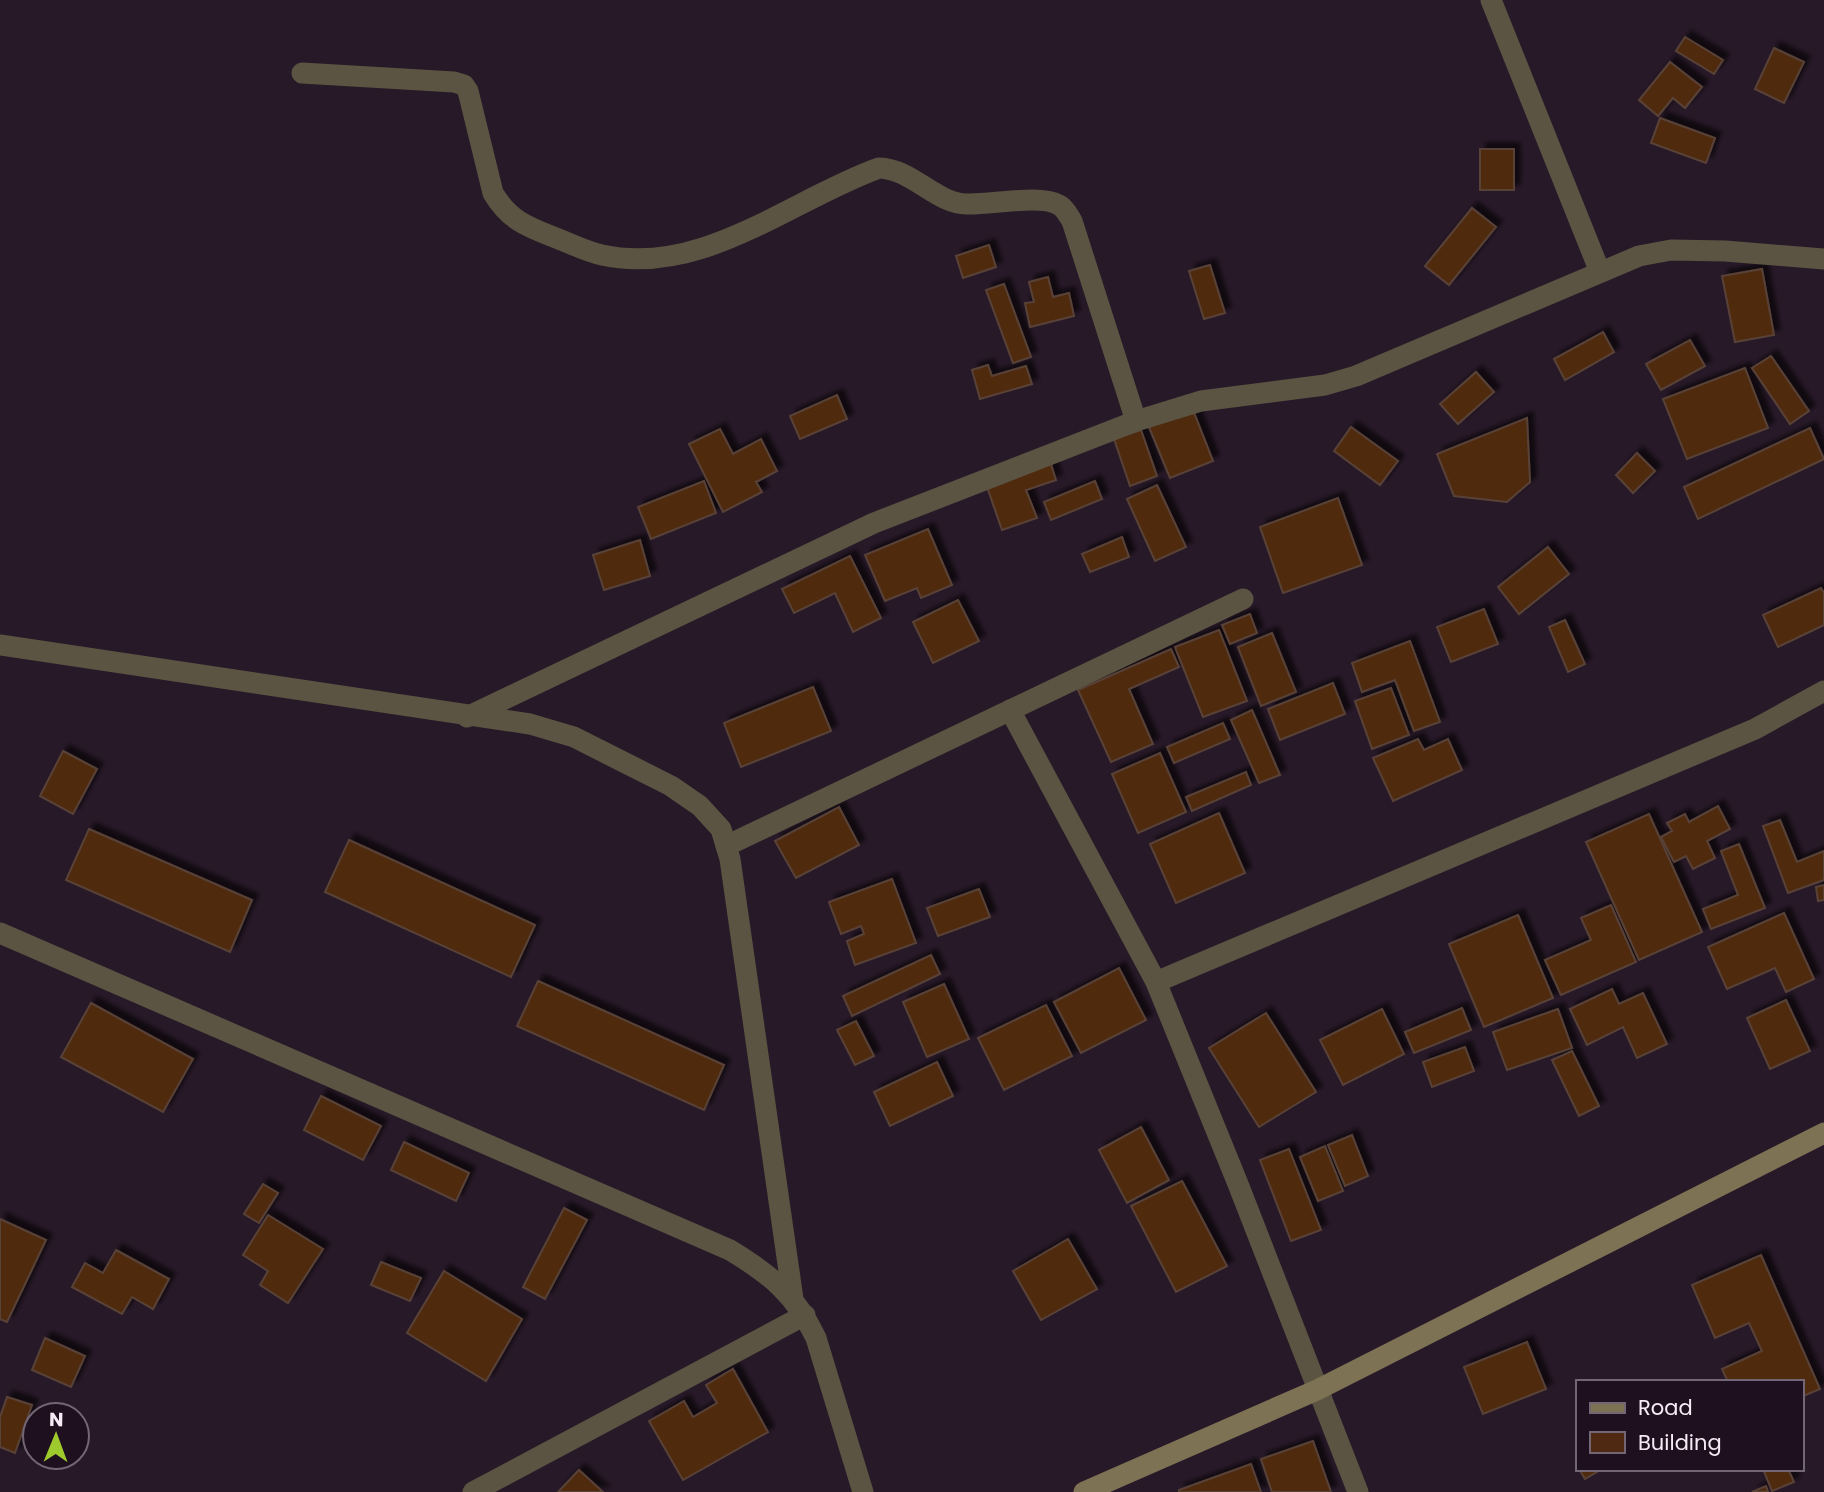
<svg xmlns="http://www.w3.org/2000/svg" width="1824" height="1492" font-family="Poppins,sans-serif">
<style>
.building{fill:#4f2911;stroke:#594337;stroke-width:2;filter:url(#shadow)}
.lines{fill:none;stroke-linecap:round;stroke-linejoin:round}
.minor{stroke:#5b5442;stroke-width:21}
.secondary{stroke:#7e7254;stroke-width:21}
</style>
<defs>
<filter id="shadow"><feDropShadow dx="6" dy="-6" stdDeviation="2" flood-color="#0009"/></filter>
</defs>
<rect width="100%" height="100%" fill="#281928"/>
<!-- building -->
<g class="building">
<path d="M1685 37 1723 60 1714 74 1676 51Z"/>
<path d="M1774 48 1804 62 1784 103 1755 89Z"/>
<path d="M1670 62 1702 87 1685 108 1673 98 1658 116 1639 100Z"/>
<path d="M1660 118 1715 138 1706 163 1651 143Z"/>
<rect x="1480" y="149" width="34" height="41"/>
<path d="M1472 208 1496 227 1449 285 1425 266Z"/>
<path d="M989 245 996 267 963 278 956 256Z"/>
<path d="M1210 265 1225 313 1204 319 1189 271Z"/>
<path d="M1762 269 1774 335 1735 342 1722 276Z"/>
<path d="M1048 277 1053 297 1069 293 1074 316 1030 327 1025 303 1034 302 1029 282Z"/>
<path d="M1004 284 1031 357 1013 363 986 290Z"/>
<path d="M1603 332 1614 352 1565 380 1554 359Z"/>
<path d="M1690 340 1705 366 1661 390 1646 364Z"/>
<path d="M1771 356 1809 411 1790 424 1752 368Z"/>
<path d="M988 365 992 376 1026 366 1032 384 980 399 972 370Z"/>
<path d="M1745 368 1768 428 1687 459 1663 399Z"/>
<path d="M1476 372 1494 392 1458 424 1440 404Z"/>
<path d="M837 395 847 419 800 439 790 416Z"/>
<path d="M1193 410 1213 461 1170 478 1149 427Z"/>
<path d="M1527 418 1530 482 1507 502 1454 496 1437 454Z"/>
<path d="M1351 427 1398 461 1380 485 1334 451Z"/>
<path d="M1810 428 1824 459 1698 519 1684 487Z"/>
<path d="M720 429 733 454 761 439 777 471 756 482 762 492 723 512 689 444Z"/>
<path d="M1141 430 1157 476 1130 486 1114 439Z"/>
<path d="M1637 453 1655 471 1633 493 1616 475Z"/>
<path d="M1049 458 1056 480 1026 490 1037 518 1002 530 985 481Z"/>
<path d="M704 481 716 513 651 539 638 507Z"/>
<path d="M1095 481 1102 499 1051 520 1044 502Z"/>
<path d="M1157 485 1186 547 1155 561 1127 499Z"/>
<path d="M1338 498 1362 565 1283 593 1260 527Z"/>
<path d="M928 529 952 585 921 598 917 588 885 601 865 555Z"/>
<path d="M1122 537 1129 557 1090 572 1082 554Z"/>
<path d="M640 540 650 576 604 590 593 555Z"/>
<path d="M1548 547 1569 574 1519 614 1498 587Z"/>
<path d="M850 556 881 618 853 632 835 593 794 613 782 589Z"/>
<path d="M1821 588 1824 593V625L1778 647 1763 615Z"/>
<path d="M958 600 979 641 933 663 913 622Z"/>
<path d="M1484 609 1498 644 1451 662 1437 627Z"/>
<path d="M1250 614 1257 633 1230 644 1222 625Z"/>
<path d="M1565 620 1585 664 1568 672 1549 627Z"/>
<path d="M1219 630 1247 701 1203 717 1175 647Z"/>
<path d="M1272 633 1296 692 1261 706 1238 647Z"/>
<path d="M1410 641 1440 722 1414 731 1395 680 1362 692 1352 663Z"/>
<path d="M1171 649 1179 667 1129 689 1153 744 1111 762 1078 690Z"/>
<path d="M1333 683 1345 714 1280 740 1268 709Z"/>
<path d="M813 687 831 731 741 767 724 723Z"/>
<path d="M1391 688 1409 735 1372 749 1355 701Z"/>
<path d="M1252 710 1280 775 1259 783 1231 720Z"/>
<path d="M1223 723 1230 739 1174 763 1167 747Z"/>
<path d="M1418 739 1424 750 1448 739 1462 770 1393 801 1373 758Z"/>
<path d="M63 751 97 769 73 814 40 796Z"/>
<path d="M1160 753 1186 812 1138 833 1112 774Z"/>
<path d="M1246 772 1251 785 1192 811 1186 797Z"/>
<path d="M1718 806 1730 829 1707 841 1715 858 1693 869 1686 856 1674 862 1661 837 1672 831 1667 823 1685 814 1689 822Z"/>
<path d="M839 807 859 845 796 878 775 841Z"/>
<path d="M1219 813 1245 873 1176 903 1150 844Z"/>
<path d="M1649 814 1702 932 1639 960 1586 842Z"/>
<path d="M1780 820 1797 862 1824 851V880L1788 893 1763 826Z"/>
<path d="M89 829 252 900 230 952 66 880Z"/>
<path d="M349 840 535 925 511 977 325 892Z"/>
<path d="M1739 844 1765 908 1711 929 1703 909 1738 895 1721 851Z"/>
<path d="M892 879 916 943 855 965 847 941 864 934 861 926 841 934 829 902Z"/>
<path d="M1824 885V900L1818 901 1816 887Z"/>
<path d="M979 889 990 917 938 936 927 908Z"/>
<path d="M1611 905 1636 962 1561 995 1545 960 1591 940 1581 918Z"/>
<path d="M1784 913 1814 979 1786 992 1775 968 1727 989 1708 947Z"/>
<path d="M1518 915 1553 998 1484 1027 1449 944Z"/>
<path d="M931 955 940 974 852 1016 843 996Z"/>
<path d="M1119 968 1146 1020 1081 1053 1054 1002Z"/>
<path d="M538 981 724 1065 704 1110 517 1026Z"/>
<path d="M944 984 969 1039 927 1057 903 1002Z"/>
<path d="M1612 989 1619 1004 1643 993 1667 1044 1637 1058 1623 1027 1587 1045 1570 1009Z"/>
<path d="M1786 1000 1810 1051 1770 1069 1747 1018Z"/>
<path d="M91 1003 193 1059 163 1112 61 1057Z"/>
<path d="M1046 1005 1072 1056 1004 1090 978 1038Z"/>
<path d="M1462 1008 1471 1030 1414 1053 1405 1032Z"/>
<path d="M1382 1009 1404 1054 1343 1085 1320 1040Z"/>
<path d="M1558 1009 1572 1048 1507 1070 1493 1032Z"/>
<path d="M1266 1013 1316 1092 1259 1127 1209 1048Z"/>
<path d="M856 1021 874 1056 855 1065 837 1030Z"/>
<path d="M1465 1047 1474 1071 1432 1087 1423 1062Z"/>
<path d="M1572 1051 1599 1106 1579 1116 1552 1060Z"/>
<path d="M937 1062 953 1096 890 1126 874 1092Z"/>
<path d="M321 1096 381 1126 363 1160 304 1130Z"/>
<path d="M1141 1127 1169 1180 1127 1203 1099 1150Z"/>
<path d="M1352 1135 1368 1176 1345 1186 1328 1145Z"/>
<path d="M404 1142 469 1173 456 1201 391 1170Z"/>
<path d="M1325 1146 1343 1191 1318 1201 1300 1157Z"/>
<path d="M1289 1149 1321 1230 1291 1241 1260 1160Z"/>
<path d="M1182 1181 1227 1266 1176 1292 1131 1206Z"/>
<path d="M263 1184 278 1193 259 1223 244 1214Z"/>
<path d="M564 1208 587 1220 545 1299 523 1287Z"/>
<path d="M268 1215 323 1249 288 1303 260 1285 268 1271 243 1255Z"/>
<path d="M0 1219 46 1240 7 1322 0 1319Z"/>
<path d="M1068 1239 1097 1289 1041 1320 1013 1271Z"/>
<path d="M116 1250 169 1279 153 1309 132 1297 122 1314 72 1287 85 1263 103 1273Z"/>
<path d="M1761 1255 1820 1389 1801 1397V1382H1728L1722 1369 1762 1351 1749 1323 1715 1338 1692 1285Z"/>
<path d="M381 1262 421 1278 410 1301 371 1285Z"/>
<path d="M444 1271 522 1319 486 1381 407 1333Z"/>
<path d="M45 1338 85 1356 71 1387 32 1370Z"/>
<path d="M1527 1342 1546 1389 1483 1414 1464 1367Z"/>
<path d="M733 1369 768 1432 683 1480 649 1421 684 1401 693 1417 717 1403 706 1385Z"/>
<path d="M7 1397 32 1405 15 1453 0 1447V1417Z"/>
<path d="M1313 1441 1331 1492H1272L1261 1459Z"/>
<path d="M1251 1464 1261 1492H1179V1490Z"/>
<path d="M1579 1469H1602L1585 1479Z"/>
<path d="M1763 1469H1788L1794 1482 1772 1491Z"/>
<path d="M579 1470 603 1492H558Z"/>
<path d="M1766 1486 1768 1492H1752Z"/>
</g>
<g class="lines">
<!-- minor -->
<g class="minor">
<path d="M1491 0 1600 272"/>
<path d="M302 73 454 82 464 85 468 91 493 193C511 223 531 228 561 240 574 245 588 252 602 255 702 277 790 200 879 168 913 169 934 203 967 204 990 205 1041 194 1059 205 1065 208 1068 215 1072 221L1136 421"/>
<path d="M0 645 530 724 574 737 671 786 700 806 721 829 730 859 793 1299"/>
<path d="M1010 710 1156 982 1238 1184 1358 1492"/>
<path d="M467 717 874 523 1136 421 1201 401 1325 385 1356 376 1639 256 1671 250 1725 251 1824 259"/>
<path d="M726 846 1243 599"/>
<path d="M0 933 730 1250C771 1275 795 1294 816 1338L863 1492"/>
<path d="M1156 982 1755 729 1824 691"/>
<path d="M473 1492 805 1315"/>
</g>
<!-- secondary -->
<path class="secondary" d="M1084 1492 1317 1390 1824 1133"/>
</g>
<!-- legend -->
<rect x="1576" y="1380" width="228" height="91" fill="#1e101f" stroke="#746775" stroke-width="2"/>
<rect x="1590" y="1403" width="35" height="10" fill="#7e7254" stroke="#746775" stroke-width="2"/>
<text x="1638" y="1415" font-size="21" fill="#f5eaf5">Road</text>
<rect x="1590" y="1432" width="35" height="21" fill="#4f2911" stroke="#746775" stroke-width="2"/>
<text x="1638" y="1450" font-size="21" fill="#f5eaf5">Building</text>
<!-- north arrow -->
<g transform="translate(56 1436) rotate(1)"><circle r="33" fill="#1e101f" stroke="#746775" stroke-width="2"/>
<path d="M0-5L12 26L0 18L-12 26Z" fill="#9fca2d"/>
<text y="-10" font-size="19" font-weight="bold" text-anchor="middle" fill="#f5eaf5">N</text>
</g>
</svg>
